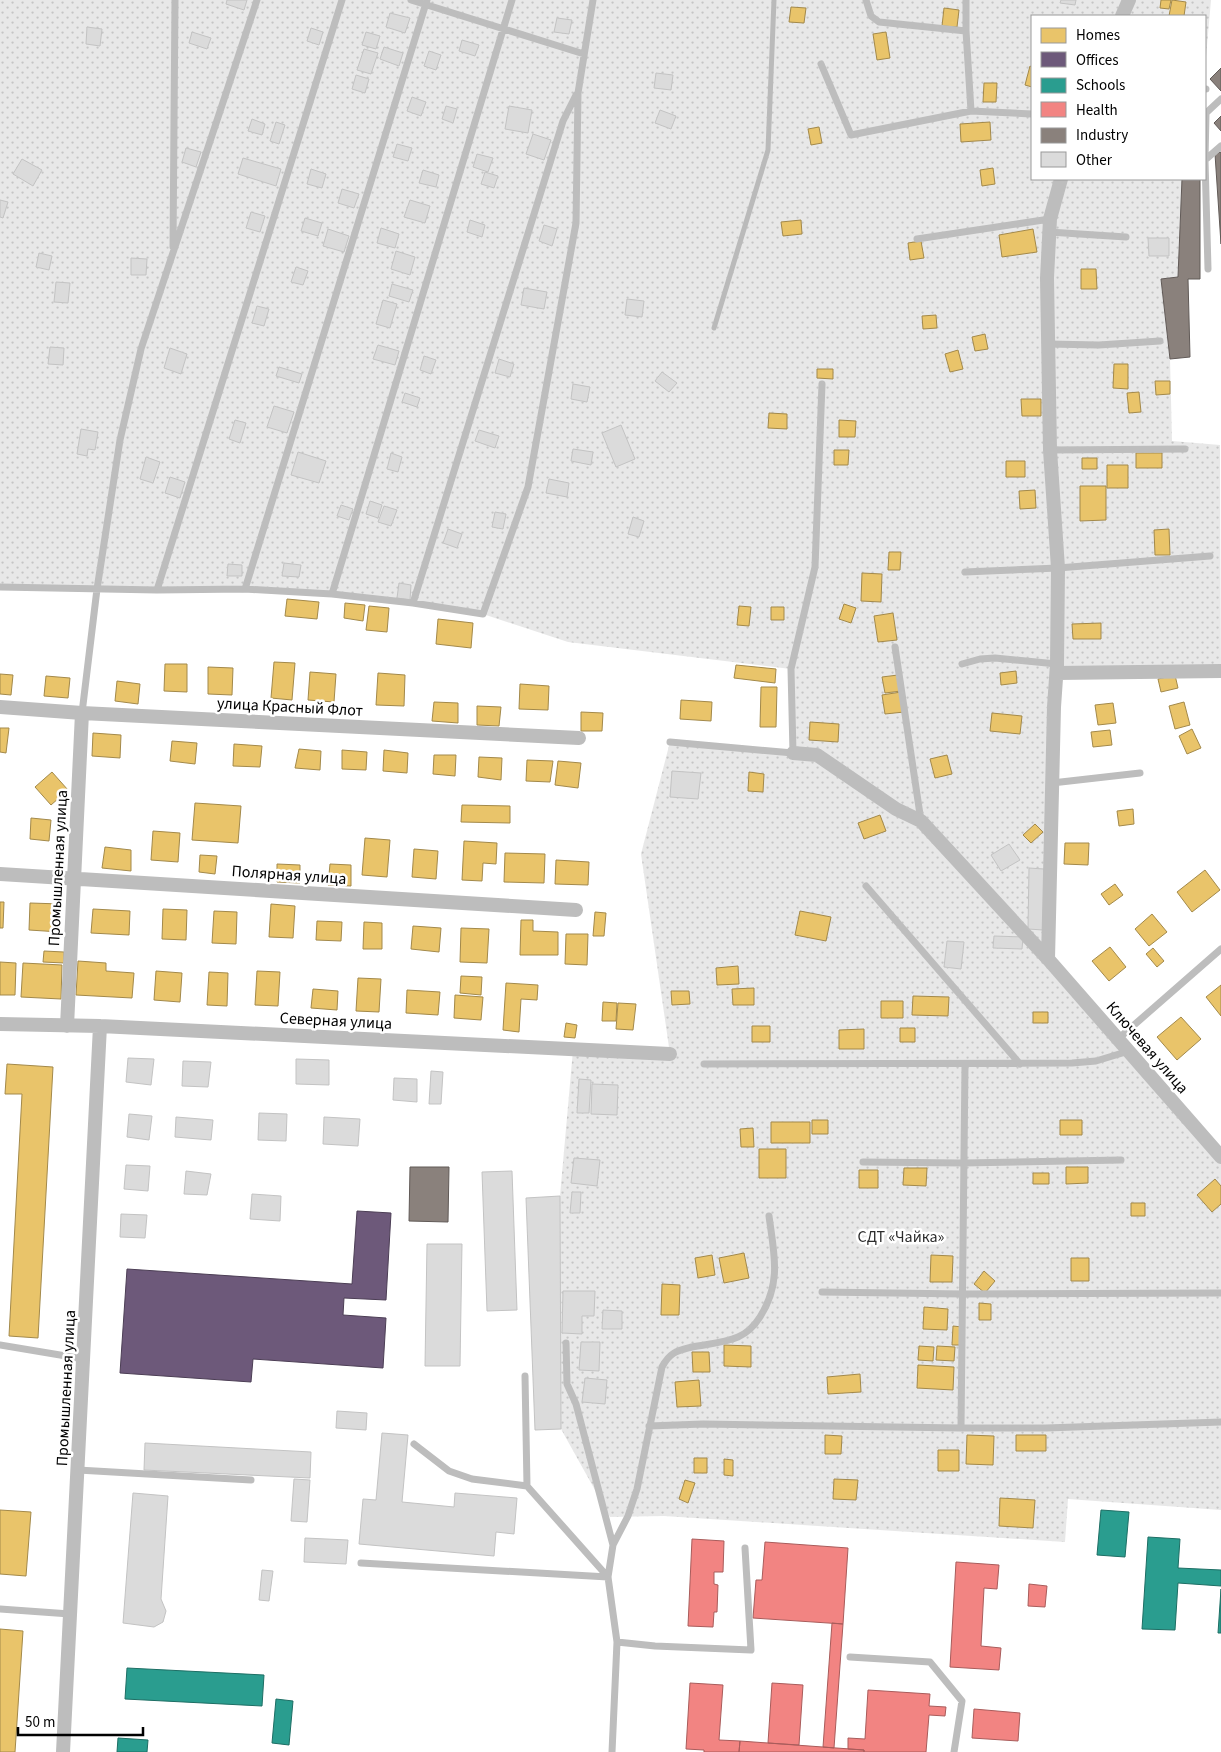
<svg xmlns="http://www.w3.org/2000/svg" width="1221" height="1752" viewBox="0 0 1221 1752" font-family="'Source Sans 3',sans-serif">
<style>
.grass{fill:url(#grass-dots)}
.homes{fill:#e9c46a;stroke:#a3894a}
.offices{fill:#6d597a;stroke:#4c3e55}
.schools{fill:#2a9d8f;stroke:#1d6e64}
.health{fill:#f28482;stroke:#a95c5b}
.industry{fill:#8a817c;stroke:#615a57}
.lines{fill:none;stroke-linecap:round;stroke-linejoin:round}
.stream{stroke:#bababa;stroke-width:5}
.building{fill:#dbdbdb;stroke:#c3c3c3}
.service{stroke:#bdbdbd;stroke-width:7}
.minor{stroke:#bdbdbd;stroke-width:14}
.labels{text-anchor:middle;stroke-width:5;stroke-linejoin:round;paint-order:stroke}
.street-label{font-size:16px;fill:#000;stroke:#fff}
.park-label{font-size:16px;fill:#2c2c2c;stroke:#fff}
</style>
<defs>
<pattern id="grass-dots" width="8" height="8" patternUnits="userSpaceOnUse" patternTransform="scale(1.25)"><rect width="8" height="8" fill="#e8e8e8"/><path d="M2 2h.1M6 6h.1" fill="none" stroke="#c5c5c5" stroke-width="1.8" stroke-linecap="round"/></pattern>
</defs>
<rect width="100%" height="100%" fill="#fff"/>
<path class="grass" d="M0 0H1211L1205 68V16H1032V179H1182L1178 277 1161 279 1170 359 1172 441 1220 445 1221 671 1057 673 1048 959 1221 1157V1510L1068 1499 1065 1542 664 1516 610 1517 561 1429 560 1196 573 1050 670 1054 641 854 670 742 793 753 791 669 568 642 483 614 332 594 0 587Z"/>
<path class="homes" d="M1161 0H1171L1169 9 1160 8Z
M1172 0 1186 2 1184 16H1169Z
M791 7 806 8 804 23 789 22Z
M944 8 959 10 957 27 942 26Z
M886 32 890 58 877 60 873 34Z
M1030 66 1032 67V87L1025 85Z
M984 83H997L996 102H983Z
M990 122 991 140 961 142 960 124Z
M819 127 822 143 811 145 808 129Z
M993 168 995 184 982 186 980 170Z
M801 220 802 234 783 236 781 222Z
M1033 229 1037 252 1002 257 999 235Z
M921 241 924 258 910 260 908 243Z
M1081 269H1096L1097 289H1081Z
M936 315 937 328 923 329 922 316Z
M985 334 988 349 975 351 972 337Z
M958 350 963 369 950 372 945 354Z
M1114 364H1128V389L1113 388Z
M817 369H833V379L817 378Z
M1155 381H1170V394L1156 395Z
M1139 392 1141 412 1129 413 1127 393Z
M1021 399H1041V416H1022Z
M769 413 787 414V429L768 428Z
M839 420 856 421 855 437H839Z
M834 450H849L848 465H834Z
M1136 453H1162V468H1136Z
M1082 458H1097V469H1082Z
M1006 461H1025V477H1006Z
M1107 465H1128V488H1107Z
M1080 486H1106V520L1080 521Z
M1035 490 1036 508 1020 509 1019 491Z
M1169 529 1170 555H1155L1154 530Z
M889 552H901L900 570H888Z
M862 573 882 574 881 602 861 601Z
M287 599 319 602 317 619 285 616Z
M345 603 365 605 363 621 344 618Z
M844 604 856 608 851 623 839 619Z
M369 606 389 608 387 632 366 630Z
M739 606 751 607 749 626 737 625Z
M771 607H784V620H771Z
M893 613 897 640 878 642 874 616Z
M438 619 473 623 471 648 436 644Z
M1101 623V639H1073L1072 624Z
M274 662 295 663 292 700 271 698Z
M165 664H187V692L164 691Z
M736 665 776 669 775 683 734 678Z
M208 667 233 668 232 695 208 694Z
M1016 671 1017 683 1001 685 1000 673Z
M310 672 336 674 334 702 308 700Z
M378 673 405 675 404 706 376 705Z
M0 674 13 675 11 695 0 694Z
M898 675 901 691 885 693 882 677Z
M1175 675 1178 688 1161 692 1158 679Z
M46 676 70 678 68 698 44 696Z
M117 681 140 684 138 704 115 701Z
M520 684 549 686 548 710 519 709Z
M761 687H777L776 727H760Z
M901 692 904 712 885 714 882 695Z
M681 700 712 702 711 721 680 719Z
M434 702 458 703V723L432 721Z
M1184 702 1190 725 1175 729 1169 706Z
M1113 703 1116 723 1098 725 1095 705Z
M477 706 501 707 499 726 477 725Z
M581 712 603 713 602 731H581Z
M992 713 1022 716 1020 734 990 731Z
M810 722 839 724 838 742 809 740Z
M0 728H9L6 753 0 752Z
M1192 729 1201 748 1187 754 1179 736Z
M1110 730 1112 745 1093 747 1091 732Z
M93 733 121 735 120 758 92 756Z
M172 741 197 743 195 764 170 761Z
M234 744 262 746 260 767 233 766Z
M299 749 321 751 320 770 295 768Z
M342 750 367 752 366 770 342 769Z
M384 750 408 753 407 773 383 771Z
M434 755H456L455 776 433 774Z
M947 755 952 774 935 778 930 759Z
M479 757 502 758 501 780 478 777Z
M527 760 553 761 550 782 526 781Z
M558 761 581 763 578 788 555 785Z
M52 772 68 790 51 805 35 787Z
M749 772 764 774 763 792 748 791Z
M195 803 241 806 238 843 192 840Z
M462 805 510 806V823L461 822Z
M1133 809 1134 824 1119 826 1117 811Z
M880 815 886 831 864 839 858 823Z
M31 818 51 820 49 841 30 839Z
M1035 824 1043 832 1031 843 1023 835Z
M153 831 180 833 178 862 151 860Z
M365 838 390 840 387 877 362 875Z
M464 841 497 843 496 864 483 863 482 881 462 880Z
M1065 843H1089L1088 865 1064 864Z
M105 847 131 850V871L102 868Z
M414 849 438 851 436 879 412 877Z
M505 853 545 854 544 883 504 882Z
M200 855 217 856 215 874 199 872Z
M556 860 589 862 588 885 555 884Z
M277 864 300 865V883L277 882Z
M330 864 351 865V886L328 885Z
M1205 870 1220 890 1192 912 1177 892Z
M1115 884 1123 895 1109 905 1101 894Z
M0 902H4L3 928H0Z
M30 903 61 904 60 932 29 930Z
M271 904 295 906 293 938 269 937Z
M93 909 130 911 129 935 91 933Z
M163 909 187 910 186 940 162 939Z
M214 911 237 912 236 944 212 943Z
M800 911 831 917 826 941 795 935Z
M595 912 606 913 604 936H593Z
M1152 914 1167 932 1149 946 1135 929Z
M521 920H533V931L558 932V955H520Z
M317 921 342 922 341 941 316 940Z
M364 922 382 923V949H363Z
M413 926 441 928 439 952 411 949Z
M461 928 489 929 487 963 460 962Z
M566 934H588L587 965 565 964Z
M1110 947 1126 967 1109 981 1092 961Z
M1153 948 1164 961 1157 967 1146 954Z
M44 951 64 952V963L43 962Z
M78 961 106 963V971L134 973 132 998 76 995Z
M0 962 16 963 15 995H0Z
M23 963 62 965 61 999 21 997Z
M738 966 739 984 717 985 716 968Z
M156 971 182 973 180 1002 154 1000Z
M257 971 280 972 278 1006 255 1005Z
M209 972 228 973 227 1006 207 1005Z
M461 976 482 977 481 995 460 993Z
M358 978 381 979 379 1012 356 1011Z
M506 983 538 985 537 1000 521 999 519 1032 503 1030Z
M1221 985V1016L1206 997Z
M754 988V1005H733L732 989Z
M313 989 338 991 337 1010 311 1008Z
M407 990 440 992 438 1015 406 1013Z
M671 991H689L690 1004 672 1005Z
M455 995 483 997 481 1020 454 1018Z
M913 996 949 997 948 1016 912 1015Z
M881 1001H903V1018H881Z
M603 1002 617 1003 616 1021H602Z
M618 1003 636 1004 633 1030 616 1029Z
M1033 1012H1048V1023H1033Z
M1181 1017 1201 1039 1177 1060 1157 1037Z
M566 1023 577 1025 575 1038 564 1037Z
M752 1026H770V1042H752Z
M900 1028H915V1042H900Z
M864 1029V1049H839V1030Z
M7 1064 53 1067 38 1338 9 1336 22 1094H5Z
M812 1120H828V1134H812Z
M1060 1120H1082V1135H1060Z
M771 1122H810V1143H771Z
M753 1128 754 1147H741L740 1129Z
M759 1149H786V1178H759Z
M1066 1167H1088V1183L1066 1184Z
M904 1168H927L926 1186 903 1185Z
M859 1170H878V1188H859Z
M1033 1173H1049V1184H1033Z
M1215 1179 1221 1186V1204L1212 1212 1197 1195Z
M1131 1203H1145V1216H1131Z
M744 1253 749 1278 724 1283 719 1258Z
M712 1255 715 1275 698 1278 695 1258Z
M931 1255 953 1256 952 1282H930Z
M1071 1258H1089V1281H1071Z
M984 1271 995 1281 985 1293 974 1284Z
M662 1284 680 1285 679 1315H661Z
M979 1303 991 1304V1320H979Z
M924 1307 948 1309 947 1330 923 1329Z
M953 1326 962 1327 961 1345H952Z
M724 1345 751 1346V1367L724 1366Z
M919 1346 934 1347 933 1361 918 1360Z
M937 1346 955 1347 954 1361 936 1360Z
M692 1352H709L710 1372H693Z
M918 1365 954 1367 953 1390 917 1388Z
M860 1374 861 1392 828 1394 827 1377Z
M699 1380 701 1406 677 1407 675 1382Z
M825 1435 842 1436 841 1454H825Z
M967 1435 994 1436 993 1465 966 1464Z
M1016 1435H1046V1451H1016Z
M938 1450H959V1471H938Z
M694 1458H707V1473H694Z
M724 1459 733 1460V1476L724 1475Z
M834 1479 858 1480 856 1500 833 1499Z
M685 1480 695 1483 688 1503 679 1499Z
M1000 1498 1035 1500 1033 1528 999 1526Z
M0 1510 31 1512 26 1576 0 1574Z
M0 1629 23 1631 15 1752H0Z"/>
<path class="offices" d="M357 1211 391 1213 386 1300 344 1298 343 1315 386 1318 383 1368 253 1359 251 1382 120 1373 127 1269 352 1284Z"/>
<path class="schools" d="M1101 1510 1129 1512 1125 1557 1097 1555Z
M1148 1537 1180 1539 1178 1568 1221 1570V1586L1178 1583 1175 1630 1142 1629Z
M1221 1589V1633H1218Z
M127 1668 264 1675 262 1706 125 1699Z
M276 1699 293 1701 289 1745 272 1743Z
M118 1738 148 1740 147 1752H117Z"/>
<path class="health" d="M692 1539 724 1541 723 1572H714V1584L718 1585 717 1612H714L713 1627 688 1626Z
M765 1542 848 1548 843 1624 753 1618 756 1580H762Z
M956 1562 999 1565 997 1589 984 1588 981 1646 1001 1648 999 1670 950 1667Z
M1029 1584 1047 1586 1045 1607 1028 1606Z
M832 1623 843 1624 834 1748 823 1747Z
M690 1683 723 1685 719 1740 740 1741 739 1752H704V1750L686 1749Z
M772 1683 803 1685 799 1745 768 1743Z
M868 1690 930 1694 929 1706 946 1707 945 1716 929 1715 926 1752H864V1750L848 1749V1738L865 1739Z
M974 1709 1020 1713 1018 1741 972 1738Z
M740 1741 864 1750V1752H739Z"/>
<path class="industry" d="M1221 68V91L1210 79Z
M1221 116V131L1214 123Z
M1221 152V244L1215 154Z
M1182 179H1200V279H1188L1190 357 1170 359 1161 279 1178 277Z
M410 1167H449L448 1222 409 1221Z"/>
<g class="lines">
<path class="stream" d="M714 328 768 150 774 0"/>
</g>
<path class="building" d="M227 0H247L244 10 226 4Z
M1061 0H1076L1075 5 1060 3Z
M390 13 410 18 405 33 386 27Z
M557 18 572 20 569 34 554 32Z
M87 27 102 29 100 46 86 44Z
M311 28 323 32 319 45 307 41Z
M192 32 211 38 207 49 189 43Z
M366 32 380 36 376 49 362 45Z
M462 40 479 45 475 56 459 51Z
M384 47 403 53 399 66 380 59Z
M364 49 378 53 371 74 357 70Z
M429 51 441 55 436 70 424 66Z
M656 73 673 75 671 90 654 88Z
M356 75 369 79 365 93 352 89Z
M412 97 426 102 421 116 407 111Z
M446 106 457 109 453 123 442 119Z
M509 106 532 110 528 133 505 129Z
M660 110 676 116 671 129 655 123Z
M252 119 265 124 262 135 248 131Z
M276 122 285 125 279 144 270 141Z
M533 134 551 140 544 160 526 154Z
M397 144 412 148 408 161 393 157Z
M186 148 201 152 196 167 182 162Z
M477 154 493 158 488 172 473 167Z
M243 158 281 169 276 186 238 174Z
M22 159 42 170 33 186 13 174Z
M311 169 326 174 322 188 307 184Z
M423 170 439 175 436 187 419 183Z
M485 172 498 176 494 188 481 184Z
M342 189 359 194 354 208 338 203Z
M0 200 8 202 3 218 0 217Z
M410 200 430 206 425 223 404 217Z
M251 212 265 216 260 232 246 228Z
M305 218 322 223 318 236 301 231Z
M470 220 485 225 482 237 467 232Z
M544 225 557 229 552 246 539 241Z
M381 228 399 234 395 248 377 243Z
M328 229 349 236 344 252 323 246Z
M1148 238H1169V256H1149Z
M396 251 415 257 410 275 391 269Z
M39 253 52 256 49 270 36 267Z
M131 258 147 259 146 275H131Z
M296 267 308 271 303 285 291 282Z
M56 282 70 283 68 303 54 302Z
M392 284 413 290 409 302 389 296Z
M524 288 547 292 544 309 521 305Z
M627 299 644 301 642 317 625 315Z
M383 300 397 304 390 328 376 324Z
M257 306 269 309 264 326 252 323Z
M378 345 399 351 395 365 373 359Z
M50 347 64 348 63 365 48 364Z
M170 348 187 354 181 374 164 368Z
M424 356 436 360 431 374 420 370Z
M499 359 514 364 510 377 495 373Z
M279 367 302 374 299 383 276 376Z
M662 372 677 383 669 392 655 381Z
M573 384 590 387 587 402 571 399Z
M405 393 420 398 417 407 402 402Z
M274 406 294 412 287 433 267 427Z
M235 420 246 423 240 443 229 439Z
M621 425 635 459 616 467 602 433Z
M81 429 98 432 95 450 88 449 87 456 77 454Z
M479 430 499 436 495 448 475 441Z
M573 449 593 452 591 465 571 461Z
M298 452 326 461 319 483 291 475Z
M391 453 402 457 398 472 387 469Z
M146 457 160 462 153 483 140 479Z
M170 477 185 482 180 498 165 493Z
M549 479 569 483 567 497 546 493Z
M370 501 382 505 378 518 366 514Z
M341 505 353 509 349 520 337 516Z
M384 506 397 510 391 526 378 522Z
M495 512 506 514 503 529 492 527Z
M633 517 644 521 639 537 628 534Z
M448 529 462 534 457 548 443 543Z
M284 563 301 565 299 577 282 576Z
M228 564 242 565V576H227Z
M399 583 411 585 410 600 397 598Z
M672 771 701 773 698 799 670 797Z
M1009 844 1020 860 1001 871 991 855Z
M1029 868 1044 869 1043 930 1028 929Z
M994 936 1023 937 1022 949 993 948Z
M947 941 964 942 961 969 944 967Z
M128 1058 154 1059 151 1085 126 1082Z
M296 1059 329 1060V1085L296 1084Z
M183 1061 211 1062 208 1087 182 1086Z
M431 1071 443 1072 441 1104H429Z
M394 1078 417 1079V1102L393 1100Z
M579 1079 591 1080 589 1113H577Z
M592 1084 618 1085 617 1115 591 1114Z
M259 1113 287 1114 286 1141 258 1140Z
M129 1114 152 1116 149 1140 127 1137Z
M176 1117 213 1120 211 1140 175 1137Z
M324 1117 360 1119 358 1146 323 1144Z
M574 1158 600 1160 597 1186 571 1183Z
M126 1165 150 1166 148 1191 124 1189Z
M186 1171 211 1174 207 1195 184 1194Z
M512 1171 517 1310 487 1311 482 1172Z
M572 1192H581L580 1213H570Z
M252 1194 281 1196 280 1221 250 1219Z
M560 1196 561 1429 535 1430 526 1198Z
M121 1214 147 1215 145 1238 120 1237Z
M427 1244H462L460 1366H425Z
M563 1291H595L594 1316H582V1334L562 1333Z
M603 1310 622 1311V1329H602Z
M581 1342H600L599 1371 579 1370Z
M585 1378 607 1380 605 1404 582 1402Z
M337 1411 367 1413 366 1430 336 1428Z
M382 1433 408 1435 402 1502 454 1507 455 1493 517 1498 514 1534 496 1532 494 1556 359 1544 363 1499 376 1500Z
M145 1443 311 1452 310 1478 144 1470Z
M294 1479 310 1480 307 1522 291 1521Z
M133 1493 168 1496 161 1599 166 1611 163 1622 154 1627 123 1623Z
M305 1538 348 1540 346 1564 304 1562Z
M262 1570 273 1571 269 1601 259 1600Z"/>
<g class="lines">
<path class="service" d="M411 0 584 54
M866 0 871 16 879 22 966 31
M966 0V31L971 111
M821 64 851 135 971 111 1032 114
M1205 89H1206
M1205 160 1206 113 1221 99
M1049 232 1126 237
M917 239 1050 219
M173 247 175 0
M1208 269 1205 160 1221 146
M1048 344 1099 345 1160 341
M1050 450 1185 449
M965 572 1058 568 1210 556
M0 587 157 590 245 589 332 594 413 603 483 614 528 487 576 223 578 93 593 0
M245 589 427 0
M157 590 342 0
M332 594 512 0
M413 603 563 121 576 95
M895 647 921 821
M962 664 980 659 995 658 1057 664
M82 713 97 589 120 440 141 349 257 0
M670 742 793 753 791 669 815 567 822 384
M1052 783 1140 773
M866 886 1020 1064
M1118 1039 1221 949
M704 1064 1072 1063 1096 1061 1129 1051
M863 1162 963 1163 1121 1160
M822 1292 963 1294 1221 1293
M566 1343 567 1384 576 1404 613 1545
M0 1345 84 1359
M525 1376 527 1486 608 1577
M649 1426 703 1424 961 1428H1046L1221 1422
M961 1428 965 1065
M414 1444 449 1471 472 1479 527 1486
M78 1470 251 1480
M361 1563 608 1577 617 1642 612 1752
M608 1577 613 1545 628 1516 637 1489 662 1367C670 1352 677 1351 692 1347 707 1344 724 1343 738 1337 747 1333 755 1325 760 1317 782 1282 774 1254 769 1216
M0 1609 70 1614
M617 1642 655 1646 751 1650 745 1548
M850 1657 930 1662 962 1701 954 1752"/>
<path class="minor" d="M1122 16 1129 0
M1057 673 1221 671
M0 707 82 713 579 738
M793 753 817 755 896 809 921 821 1048 959 1221 1157
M0 874 576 910
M1048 959 1054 707 1057 664 1058 568 1050 450 1047 278 1050 219 1061 179
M0 1024 100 1026 670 1054
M67 1026 82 713
M63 1752 100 1026"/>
</g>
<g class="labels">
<g class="street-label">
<text transform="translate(290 706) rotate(3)" y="6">улица Красный Флот</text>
<text transform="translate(57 868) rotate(-87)" y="6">Промышленная улица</text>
<text transform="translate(289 874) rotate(4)" y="6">Полярная улица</text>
<text transform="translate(336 1020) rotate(3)" y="6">Северная улица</text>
<text transform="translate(1148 1047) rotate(49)" y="6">Ключевая улица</text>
<text transform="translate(65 1388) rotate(-87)" y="6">Промышленная улица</text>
</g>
<g class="park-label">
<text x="901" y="1242">СДТ «Чайка»</text>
</g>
</g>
<rect x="1031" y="15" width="175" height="165" fill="#ffffff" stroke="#999999"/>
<rect x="1041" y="28" width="25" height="15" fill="#e9c46a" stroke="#999999"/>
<text x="1076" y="40" font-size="15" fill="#000000">Homes</text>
<rect x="1041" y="52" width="25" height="15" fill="#6d597a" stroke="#999999"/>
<text x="1076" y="65" font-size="15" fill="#000000">Offices</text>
<rect x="1041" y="78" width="25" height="15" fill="#2a9d8f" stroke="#999999"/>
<text x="1076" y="90" font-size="15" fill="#000000">Schools</text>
<rect x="1041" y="102" width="25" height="15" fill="#f28482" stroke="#999999"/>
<text x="1076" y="115" font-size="15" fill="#000000">Health</text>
<rect x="1041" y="128" width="25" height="15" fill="#8a817c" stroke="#999999"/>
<text x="1076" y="140" font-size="15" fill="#000000">Industry</text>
<rect x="1041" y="152" width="25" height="15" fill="#dbdbdb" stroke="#999999"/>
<text x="1076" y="165" font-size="15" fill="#000000">Other</text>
<path d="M18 1727v8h125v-8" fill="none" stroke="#000000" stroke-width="2.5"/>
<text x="25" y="1727" font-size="15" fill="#000000" stroke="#ffffff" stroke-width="4" paint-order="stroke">50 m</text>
</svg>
